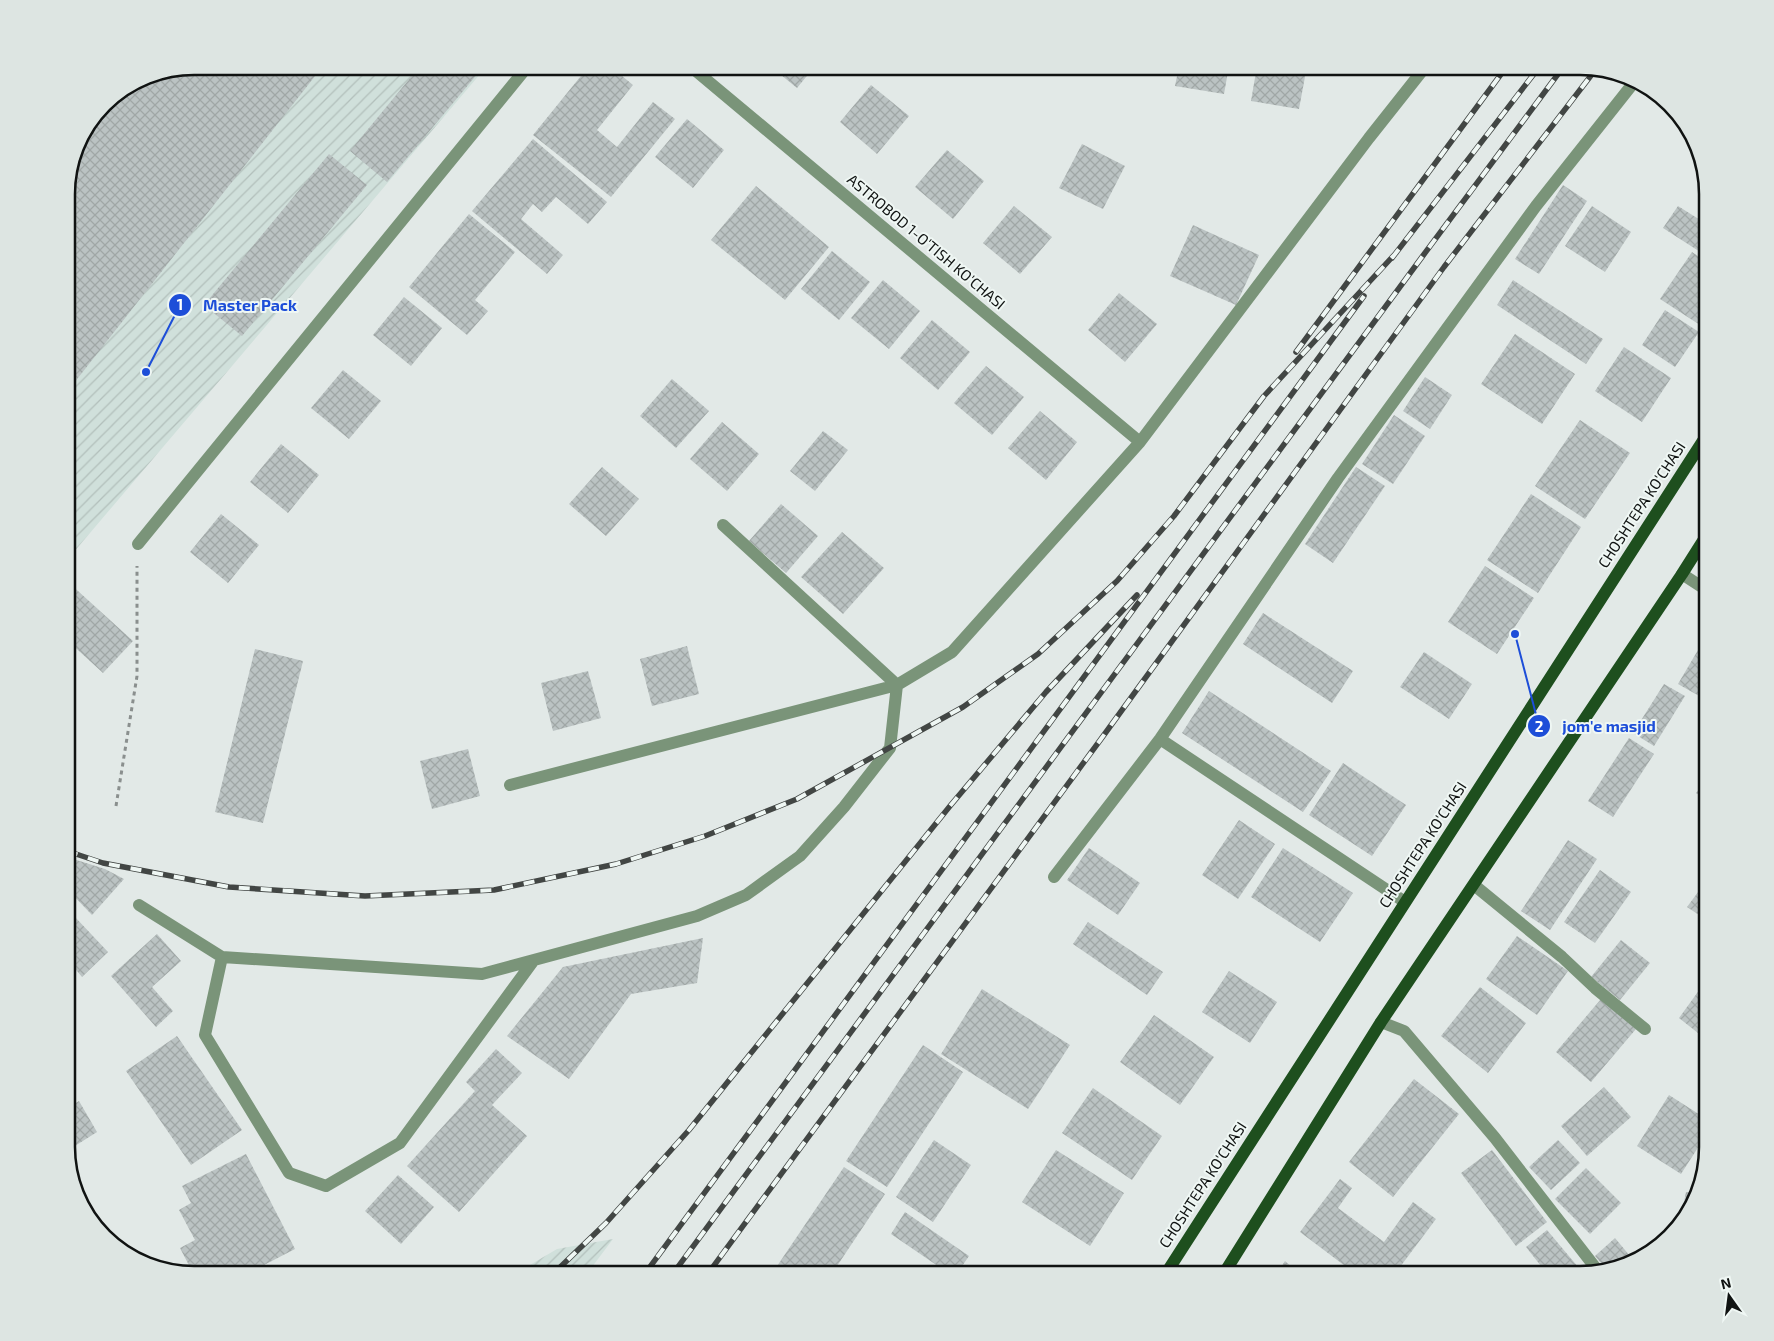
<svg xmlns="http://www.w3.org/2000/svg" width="1774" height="1341" viewBox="0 0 1774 1341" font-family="'Exo 2',sans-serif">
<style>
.industrial{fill:url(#industrial-furrows)}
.building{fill:url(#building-cross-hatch)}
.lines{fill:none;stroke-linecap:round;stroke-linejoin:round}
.path{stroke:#8a8f8e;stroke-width:3;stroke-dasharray:4 4;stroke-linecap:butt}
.minor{stroke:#7a9479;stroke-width:12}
.major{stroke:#1e4f1e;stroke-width:12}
.rail-casing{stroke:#424644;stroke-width:5.5}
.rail{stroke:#eff7f4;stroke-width:4;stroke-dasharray:11;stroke-linecap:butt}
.labels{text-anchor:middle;stroke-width:4;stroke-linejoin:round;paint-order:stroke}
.street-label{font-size:15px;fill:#101312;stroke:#eff7f4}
.rim{fill:none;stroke:#101312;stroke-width:2.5}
.leader{fill:none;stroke:#1d4ed8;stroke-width:2}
.callout-dot{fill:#1d4ed8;stroke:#eff7f4;stroke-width:2}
.mark-label{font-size:15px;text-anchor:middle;font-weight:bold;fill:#fff}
.callout-label{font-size:16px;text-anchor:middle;font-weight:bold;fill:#1d4ed8;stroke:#eff7f4;stroke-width:4;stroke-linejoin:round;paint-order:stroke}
</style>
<defs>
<pattern id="industrial-furrows" width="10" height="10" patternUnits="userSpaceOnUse" patternTransform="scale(1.25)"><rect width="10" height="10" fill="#d0e0db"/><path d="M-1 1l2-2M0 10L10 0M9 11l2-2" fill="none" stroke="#b2bfbb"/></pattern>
<pattern id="building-cross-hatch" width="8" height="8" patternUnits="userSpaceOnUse" patternTransform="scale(1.25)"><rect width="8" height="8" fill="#bbc3c3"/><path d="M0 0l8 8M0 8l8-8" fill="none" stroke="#a0a7a6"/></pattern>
</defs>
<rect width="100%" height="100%" fill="#e2e9e7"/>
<path class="industrial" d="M194 66H487L67 560V185L80 137 110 98 145 76Z
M613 1239 586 1275H513L557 1249Z"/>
<path class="building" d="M194 66H323L67 392V185L80 137 110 98 145 76Z
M420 66H484L387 182 350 151Z
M589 66H610L633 85 597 130 617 147 653 102 675 119 611 197 533 135Z
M770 66H815L797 88Z
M1132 66H1150L1143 75Z
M1179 66H1229L1224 94 1175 86Z
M1257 66H1307L1299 109 1251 101Z
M871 85 909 116 877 154 840 122Z
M687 119 724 150 693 188 655 157Z
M533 139 607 202 588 224 556 197 542 212 533 204 521 219 563 255 547 274 472 211Z
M1082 144 1125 166 1103 209 1059 188Z
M947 150 984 181 953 219 915 187Z
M329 154 367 185 242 336 204 305Z
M1563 185 1587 201 1539 274 1515 259Z
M756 186 829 247 785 300 711 240Z
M1014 206 1052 237 1020 274 983 243Z
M1592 206 1631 232 1605 272 1565 246Z
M1678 206 1708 225V257L1663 228Z
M469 214 515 252 475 300 488 311 467 335 409 287Z
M1193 225 1259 255 1236 305 1170 276Z
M832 251 870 282 839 320 801 289Z
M1692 252 1708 263V319L1703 327 1660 299Z
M883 280 920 311 889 349 851 318Z
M1513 280 1603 339 1586 364 1497 305Z
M1119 293 1157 324 1125 362 1088 330Z
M404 297 442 328 411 366 373 335Z
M1665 310 1699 332 1675 367 1642 345Z
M932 320 970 352 938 390 900 358Z
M1515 334 1575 374 1542 424 1481 384Z
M1624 347 1671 378 1642 422 1595 391Z
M986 366 1024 397 992 435 954 403Z
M343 370 381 401 349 439 311 408Z
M1425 377 1452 395 1430 429 1403 411Z
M672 379 709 411 676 448 640 416Z
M1040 411 1077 442 1046 480 1008 448Z
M1394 415 1425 436 1393 484 1362 464Z
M1580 420 1630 453 1585 519 1535 486Z
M722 422 759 454 727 491 690 459Z
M823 431 848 450 815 491 790 471Z
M281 444 319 475 288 513 250 482Z
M602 467 639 499 606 536 569 504Z
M1356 467 1385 486 1333 563 1305 544Z
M1531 494 1581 527 1538 593 1487 560Z
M781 504 818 536 786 573 749 541Z
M221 514 259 545 228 583 190 552Z
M842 532 884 568 843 614 801 577Z
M1485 566 1534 598 1497 654 1448 622Z
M67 581 133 641 103 673 67 640Z
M1263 613 1353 671 1332 703 1243 644Z
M1708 633V701L1678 684Z
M687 646 699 694 652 706 640 659Z
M255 649 303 661 263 823 215 812Z
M1424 652 1472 684 1449 719 1400 687Z
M588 671 601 718 553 731 541 683Z
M1664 684 1685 696 1654 746 1633 733Z
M1209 691 1331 771 1303 812 1182 733Z
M1629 738 1654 754 1613 817 1588 801Z
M468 749 480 796 432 809 420 761Z
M1343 763 1406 805 1372 856 1309 815Z
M1708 777V801L1696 793Z
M1239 820 1275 844 1238 899 1202 875Z
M1568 840 1597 859 1550 930 1521 911Z
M1089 848 1140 883 1118 915 1067 880Z
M1283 848 1353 893 1320 942 1251 897Z
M67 857 105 869 124 879 92 915 67 889Z
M1600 870 1631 892 1595 943 1564 922Z
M1707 880H1708V921L1687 907Z
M75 917 108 952 82 977 67 959V925Z
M1088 922 1163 972 1147 995 1073 944Z
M157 934 181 961 152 987 173 1011 156 1027 111 976Z
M1517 936 1568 971 1537 1015 1486 979Z
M703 938 697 983 631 994 569 1079 507 1036 563 967Z
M1621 940 1650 963 1620 1000 1591 977Z
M1229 971 1277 1002 1250 1043 1202 1012Z
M1708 978V1030L1703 1037 1679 1018Z
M1480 987 1526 1023 1488 1073 1441 1036Z
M982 989 1070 1045 1028 1109 941 1054Z
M1601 999 1636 1029 1591 1082 1556 1052Z
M1154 1015 1214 1057 1180 1105 1120 1062Z
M177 1036 242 1130 191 1165 126 1071Z
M923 1045 963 1072 887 1187 846 1161Z
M496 1049 522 1073 492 1105 527 1136 459 1212 407 1166 475 1091 466 1082Z
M1414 1079 1459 1114 1393 1197 1349 1162Z
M1604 1087 1631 1117 1587 1156 1561 1126Z
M1093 1088 1162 1136 1132 1180 1062 1133Z
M1669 1095 1708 1120V1132L1681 1174 1637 1146Z
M79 1101 97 1132 67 1151V1108Z
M934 1140 971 1165 933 1222 896 1197Z
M1558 1140 1580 1163 1551 1190 1529 1167Z
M1056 1150 1124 1193 1090 1246 1022 1202Z
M1492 1150 1547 1222 1516 1246 1461 1173Z
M246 1154 295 1249 245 1275H194L180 1248 195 1240 179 1210 191 1203 182 1186Z
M844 1167 885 1194 831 1275H771Z
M1586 1168 1621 1203 1590 1234 1555 1199Z
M398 1175 434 1207 401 1244 365 1211Z
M1340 1179 1352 1188 1338 1208 1384 1242 1413 1202 1436 1219 1394 1275H1357L1300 1232Z
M1686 1192 1698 1194 1679 1227Z
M905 1212 969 1256 956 1275H951L891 1234Z
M1547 1230 1584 1274 1548 1275 1526 1247Z
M1615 1238 1635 1262 1606 1269 1595 1256Z
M1285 1261 1301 1275H1276Z"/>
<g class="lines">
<path class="path" d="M116 806 137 676V566"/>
<path class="minor" d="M690 66 1140 442
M138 544 528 66
M1682 574 1708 591
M1160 739 1405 902
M510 785 897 685 723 525
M1054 877 1160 739 1338 478 1536 206 1635 81
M1474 885 1562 957 1595 988 1645 1029
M139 905 222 957 482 974 697 916 746 895 800 856 844 807 890 748 897 685 952 652 1140 442 1369 138 1426 66
M222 957 205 1035 289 1173 326 1186 400 1143 534 960
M1381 1022 1404 1031 1495 1138 1598 1271"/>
<path class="major" d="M1165 1275 1708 433
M1223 1275 1381 1022 1682 574 1708 533"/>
<defs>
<path id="rail" d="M1392 258 1540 66
M1296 352 1507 66
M67 851 103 863 229 887 365 896 494 890 616 864 705 836 797 799 963 707 1038 654 1117 581 1174 516 1264 396 1396 253
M552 1275 606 1223 689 1130 950 806 1046 692 1137 595
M644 1275 1364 296
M672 1275 1422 257 1564 66
M707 1275 1101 739 1444 267 1596 69"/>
</defs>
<use href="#rail" class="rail-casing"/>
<use href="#rail" class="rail"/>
</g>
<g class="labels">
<g class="street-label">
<text transform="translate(926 242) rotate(40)" y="5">ASTROBOD 1-O'TISH KO'CHASI</text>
<text transform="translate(1642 505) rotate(-57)" y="5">CHOSHTEPA KO'CHASI</text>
<text transform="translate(1423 845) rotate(-57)" y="5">CHOSHTEPA KO'CHASI</text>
<text transform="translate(1203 1185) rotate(-57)" y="5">CHOSHTEPA KO'CHASI</text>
</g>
</g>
<path d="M0 0H1774V1341H0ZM194 75H1580A119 119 0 0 1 1699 194V1147A119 119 0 0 1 1580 1266H194A119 119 0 0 1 75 1147V194A119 119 0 0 1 194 75Z" fill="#dde5e2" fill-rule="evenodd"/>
<path class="rim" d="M194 75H1580A119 119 0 0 1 1699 194V1147A119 119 0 0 1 1580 1266H194A119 119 0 0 1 75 1147V194A119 119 0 0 1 194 75Z"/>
<path class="leader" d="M146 372L180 305M1515 634L1539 726"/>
<g class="callout-dot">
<circle cx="146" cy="372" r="5"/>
<circle cx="1515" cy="634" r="5"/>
<circle cx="180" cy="305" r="12"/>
<circle cx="1539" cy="726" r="12"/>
</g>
<g class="mark-label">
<text x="180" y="310">1</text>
<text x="1539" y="732">2</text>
</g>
<g class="callout-label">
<text x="250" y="311">Master Pack</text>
<text x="1609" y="732">jom'e masjid</text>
</g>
<g transform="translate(1729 1296) rotate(346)" stroke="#eff7f4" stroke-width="4" paint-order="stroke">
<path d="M0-4L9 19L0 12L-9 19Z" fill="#101312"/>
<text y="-8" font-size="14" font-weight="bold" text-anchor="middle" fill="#101312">N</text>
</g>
</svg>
